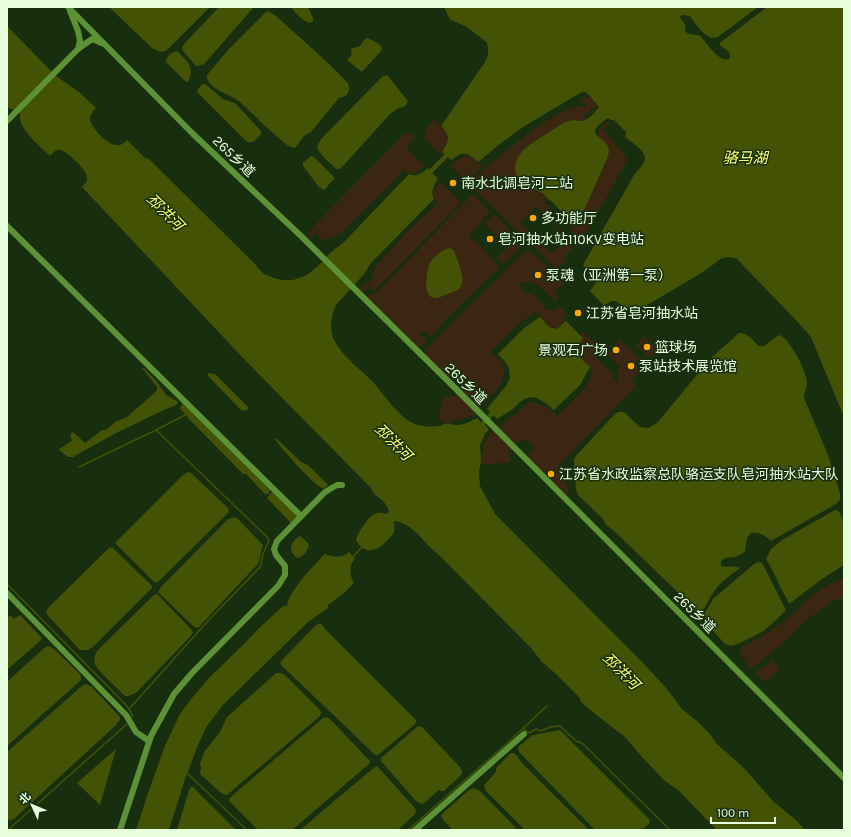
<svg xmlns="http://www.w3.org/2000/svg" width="851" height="837" viewBox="0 0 851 837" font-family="Karla,'Noto Sans SC',sans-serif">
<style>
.green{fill:#3a2611}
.water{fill:#435205}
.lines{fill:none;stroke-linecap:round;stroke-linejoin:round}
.stream{stroke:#435205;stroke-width:1.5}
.canal{stroke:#435205;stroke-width:4.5}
.minor{stroke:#5c9235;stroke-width:6}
.poi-dot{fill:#ffa909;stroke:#182f0f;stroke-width:1.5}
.labels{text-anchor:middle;stroke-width:3;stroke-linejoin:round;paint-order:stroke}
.street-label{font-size:14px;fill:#e8ffdd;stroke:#182f0f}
.poi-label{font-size:14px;fill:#e8ffdd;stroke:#182f0f;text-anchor:start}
.water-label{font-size:15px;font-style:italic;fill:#fdff6b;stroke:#182f0f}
</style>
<rect width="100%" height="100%" fill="#182f0f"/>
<path class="green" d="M586 97H590L597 106 583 116 585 120 577 121 573 120 533 142 525 148 518 156 533 190 542 193 548 199 544 203 554 213 549 218 536 206 520 223 532 234 526 240 468 183C486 168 563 99 585 107L586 104 578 102Z
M434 119C447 132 455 138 439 154L424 138 425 131Z
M607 122 609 124 604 130 625 156 627 160 590 227 577 247 569 223 571 221H576L579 218 585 208 607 159C610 145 606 145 597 135L598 133V130Z
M407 133 413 134 414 139 406 148 424 166C416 174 414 177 404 170L341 233 328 239 322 240 316 233 309 240 306 237 311 229 402 136Z
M464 156 472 157 483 167 467 180 464 179 450 165 456 161Z
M440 181 461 202 374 291 369 286 362 293 359 290 369 281 370 282 372 280 373 273 378 264 406 233 438 203C434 198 432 195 433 189H436Z
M472 195H474L490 212 482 220 483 221 469 235 500 267 445 320 431 337 425 331H422L420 334 427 341 423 346 417 347 367 297 372 293 374 295Z
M495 215 513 234 504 242 485 224 491 217Z
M551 220 570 238 573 248C568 252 566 253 566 260L558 268H555L529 242 535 237 552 253 559 246 558 244 566 237 550 221Z
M518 238 520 240 522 246 503 264 497 258Z
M527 251 533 253 564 283 554 293 559 298 555 302C546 293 534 275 519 285L526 294 531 293 533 295 545 306 544 309C552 311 552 312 559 306L567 314 563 318 566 321 556 329 549 327 535 312 518 324 491 351C497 358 505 364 504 375 504 383 480 407 473 415 466 419 460 420 452 420L450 424 446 423 438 419 442 400 445 397 455 396C464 387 469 383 458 372L452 374 449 378 427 357 425 352 426 349 523 253Z
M583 331 597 345C588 355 606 367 613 373V377L618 383 619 366 606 354 619 339 639 358 634 364 641 371 631 381 636 386 557 467 558 469 566 477 569 498 526 455 535 449C532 445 528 440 522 440 516 440 508 450 509 456 509 458 510 460 511 462L480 465 484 443 492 432 529 403 532 402 537 403 543 406 545 405 557 416 585 388 593 371 592 369C579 356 572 356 583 338L580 334Z
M644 336 658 350 650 358 636 345Z
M844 578V597L833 601 805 621 781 645 752 668 749 667 740 654V649L742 647 760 638 791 616 809 598 829 584Z
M772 660 780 670 764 683 756 673Z"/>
<path class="water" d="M109 7H210L167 50C161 53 158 51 152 48Z
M219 7H254L204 64 201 65 196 66 183 51 182 48 184 44Z
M291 7H308L313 18V21L310 23C303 21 295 13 291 7Z
M444 7H758L718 37C707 42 695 23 690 16L684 15 680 16 681 19 685 24C686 27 684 30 687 33 691 36 697 33 701 37 708 44 718 62 729 59 733 52 724 49 720 45V43L767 7H844V417L811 337 794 318 737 259 730 257 722 258 703 272 632 314 616 301H611L604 306 590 291 596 283V279L583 265 634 175C637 171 642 167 644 162 649 152 632 143 625 137L626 132 614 120H611L608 118C580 137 606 134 609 150 609 152 608 156 607 159L585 208 579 218 576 221H571C564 214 558 208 551 201 548 199 545 195 542 193 534 188 523 187 518 179 506 156 533 142 548 133 554 129 567 120 573 120 577 120 581 122 585 120 590 118 595 112 599 107L586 92H582L575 96 523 127 501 143 478 162C466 152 464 151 451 160L442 152C449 141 451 136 441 126L485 62 488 55V48L487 43 480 37 465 26 451 20 449 18Z
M268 11 275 15 326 61 348 83C351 91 348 97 339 98L311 132 304 136 295 148 291 147 287 145C277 136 266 128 257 118 251 113 242 103 236 99 228 94 205 87 207 75L228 50 265 13Z
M7 26 56 76 79 92 96 108C93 111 90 115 90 119 90 127 108 145 116 145 121 146 124 143 127 140L146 159 148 158 257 266V267L264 274 274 278 282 280H293L307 275 318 266 330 253 345 241 409 174C417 178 421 173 428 168L438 179C434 186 430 191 434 199L371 263 364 274 336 305C331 315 329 329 334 340 342 356 360 369 372 381 384 394 398 417 415 424 422 427 432 427 439 426 441 426 443 424 445 424 449 423 453 425 457 425 465 425 471 421 477 418L489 429 485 434 480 445 481 460 479 472 480 486 495 514 644 664 667 689 682 709 697 721 709 733 717 744 743 767 774 802 797 821 805 830H717L678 790 665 781 642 757 625 737 599 717 581 702 579 697 556 674 542 662 531 648 443 559C440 556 436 553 433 550 422 540 411 522 394 521 394 525 395 530 393 534 391 537 387 540 385 543 375 552 363 554 356 540 357 535 359 533 361 529 368 520 373 509 386 514L388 513 389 511C388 508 386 504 383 501 378 496 374 496 371 488L245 360 82 187C85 184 88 181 87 176 87 171 66 150 60 150 56 149 53 153 50 156 41 147 22 132 20 119 20 117 20 115 20 113L7 107Z
M367 38C371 39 380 44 382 47L381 51 362 72 347 60 352 55 351 49 360 46 364 40Z
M177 51C187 61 196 67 188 82L185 81 166 62C166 56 172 52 177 51Z
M387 75 408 101C406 106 404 107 399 108 396 109 393 112 390 114L343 166 340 169H337C330 163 319 155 317 146L322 138 379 80 383 76Z
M202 84H205L223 99 232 102 236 104 261 131V134C257 138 254 144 247 142L197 92 198 89Z
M311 156 314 157 334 177V179L324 190 319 187 303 166V163Z
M449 248 452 249 454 251C457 260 468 281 459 289 455 292 449 293 445 295 440 297 435 300 430 296 429 295 427 292 427 291 425 286 427 268 430 263 433 257 442 250 449 248Z
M540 317 549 327 556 329 559 327 566 321 583 338C573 355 577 354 590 367L580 385 554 410C546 403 534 392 523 400 519 402 517 406 513 409 508 413 502 415 497 419L487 409 506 386 510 378 509 368 506 363 498 354 524 328Z
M739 333C747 332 753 341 759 346H764L779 335C790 338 806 371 807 382 807 388 804 392 804 398L828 455 840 493V500L836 504 771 541C764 535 761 532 751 533L747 538 745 552 736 557 725 558 721 561V566C728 568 732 565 740 568 731 575 722 581 716 589 709 597 707 607 700 613 694 611 691 606 688 602L612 529 606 525 603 519 578 495 576 490 574 460 575 457 612 417C616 413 619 410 625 413L640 427 648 428 657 423 711 358Z
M142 368H144L158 383 166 395 177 401 178 403 176 405 166 409 116 433 73 457H68L60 451 59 449 72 441 70 435 73 432 85 443 102 430H106L115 422 127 417 150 397 157 390V387Z
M209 373 215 374 247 406 248 408V410C245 411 244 411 241 410L209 377 207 375Z
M183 404 271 489 268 494H265L246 474H243L189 419 180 408 181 406Z
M276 438 301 462 308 465 328 485C326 487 326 488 323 488 316 488 280 447 275 439Z
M188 472 191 473 228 508 229 512 157 583 153 581 115 543 182 476Z
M272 492H274L298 517 291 523 267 498Z
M835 510H837C848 518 844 552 844 565L822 579 789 604C788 599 785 597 783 592 777 581 773 570 766 559L771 549 782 540Z
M235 517 238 519 263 545C261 551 261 559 257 565L199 627 196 628 192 625 158 592 161 587 228 519Z
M300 536 308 543 309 546C306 552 304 556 298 558 287 552 290 542 300 536Z
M110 547 113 548 149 583 152 586V588L93 647 88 650H80L50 618 47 614 46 611 49 607Z
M349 552 355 558C349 566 349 574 354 583L343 594 328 605V608L308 622 223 705 207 726 198 745 185 779 169 830H136L148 793 165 746 180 714 192 698 210 677 249 639 259 628 281 608 284 606H287C288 592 315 564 325 554 334 558 342 558 349 552Z
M759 562 762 563 786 610 774 622 762 632 738 644 731 646 725 644 713 631 707 622 705 618V613L713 599 754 564Z
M155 594 158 595 192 630 193 633 188 639 136 693C132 694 129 697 125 696 120 691 96 669 95 664 93 656 96 652 101 647Z
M10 615 14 619 20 615 42 638 40 641 7 670V618Z
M318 624H321L326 630 416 720V722L414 725 378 755H376L374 754 345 726 282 666 280 663 282 660 315 626Z
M48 646 51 647 55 650 80 674 81 677V680L7 746V682L44 648Z
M276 673H281L285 675 320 710 321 713 320 716 227 795H225L221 793 200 774 201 768 200 764 204 752 220 732 227 717Z
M86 684 92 687 120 717V720L116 725 15 818 10 821 7 818V752L83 685Z
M327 717 329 718 370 761 369 764 292 830H258L230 802 229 799 234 794 323 718Z
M419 726 422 727 459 766C462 769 463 771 461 775L444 791H441L439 790 424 803 421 804 416 801 381 761V758L417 727Z
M560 730 650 820 649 824 641 830H595L519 752 518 749 519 746 533 735Z
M116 749 100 805 77 783Z
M511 753H514L517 756 522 763 589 830H525L486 791 484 786 485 784 496 772V768Z
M376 766 378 767 415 808 416 812 414 815 398 830H300Z
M191 787H193L236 830H177L189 790Z
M473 788 478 790 481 792 518 830H453L444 821 441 816 443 813 469 790Z"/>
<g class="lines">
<path class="stream" d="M79 467 156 430 187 414
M352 558 363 546
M7 584 126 705 131 712 132 716V717
M129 709 206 623 259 568 261 565 263 554 269 540 266 536 156 430
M523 728 529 733 536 729 541 731 550 727 560 726 576 741 582 743 670 830
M187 773 247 830
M8 830 127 724
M408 830 504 746 547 706"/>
<path class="canal" d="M427 175 450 152
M480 427 495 410"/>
<path class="minor" d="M68 7 193 134 301 236 452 385 844 778
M70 11 78 31 80 41 78 49
M7 121 78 49 92 39 104 44
M7 226 301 516
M7 593 126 715 136 732 149 741
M120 830 151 736 174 694 192 673 278 586 285 575V566L276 555 274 549 277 541 325 492 337 485H342
M415 830 524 734"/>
</g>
<g class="poi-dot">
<circle cx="453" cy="183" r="4"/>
<circle cx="533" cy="218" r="4"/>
<circle cx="490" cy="239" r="4"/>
<circle cx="538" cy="275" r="4"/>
<circle cx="578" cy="313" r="4"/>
<circle cx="647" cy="347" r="4"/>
<circle cx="616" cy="350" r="4"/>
<circle cx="631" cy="366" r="4"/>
<circle cx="551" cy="474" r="4"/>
</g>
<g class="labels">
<g class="street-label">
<text transform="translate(234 156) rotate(44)" y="5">265乡道</text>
<text transform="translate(466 383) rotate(45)" y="5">265乡道</text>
<text transform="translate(695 612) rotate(45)" y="5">265乡道</text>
</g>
<g class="poi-label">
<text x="461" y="188">南水北调皂河二站</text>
<text x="541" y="223">多功能厅</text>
<text x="498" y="244">皂河抽水站110KV变电站</text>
<text x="546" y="280">泵魂（亚洲第一泵）</text>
<text x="586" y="318">江苏省皂河抽水站</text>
<text x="655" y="352">篮球场</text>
<text x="608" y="355" text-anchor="end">景观石广场</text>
<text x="639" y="371">泵站技术展览馆</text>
<text x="559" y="479">江苏省水政监察总队骆运支队皂河抽水站大队</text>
</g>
<g class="water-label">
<text x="745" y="163">骆马湖</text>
<text transform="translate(165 212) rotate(45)" y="5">邳洪河</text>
<text transform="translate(393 442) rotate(45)" y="5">邳洪河</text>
<text transform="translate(621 671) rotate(45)" y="5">邳洪河</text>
</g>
</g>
<rect width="851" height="837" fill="none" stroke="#e8ffdd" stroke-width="16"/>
<g transform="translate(32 805) rotate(314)" stroke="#182f0f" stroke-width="3" paint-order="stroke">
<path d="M0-3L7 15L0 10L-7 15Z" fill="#e8ffdd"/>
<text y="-6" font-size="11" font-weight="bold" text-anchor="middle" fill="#e8ffdd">北</text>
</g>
<path d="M711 817v6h64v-6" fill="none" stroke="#e8ffdd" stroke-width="2"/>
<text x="717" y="817" font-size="12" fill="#e8ffdd" stroke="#182f0f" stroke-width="3" paint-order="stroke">100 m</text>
</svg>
